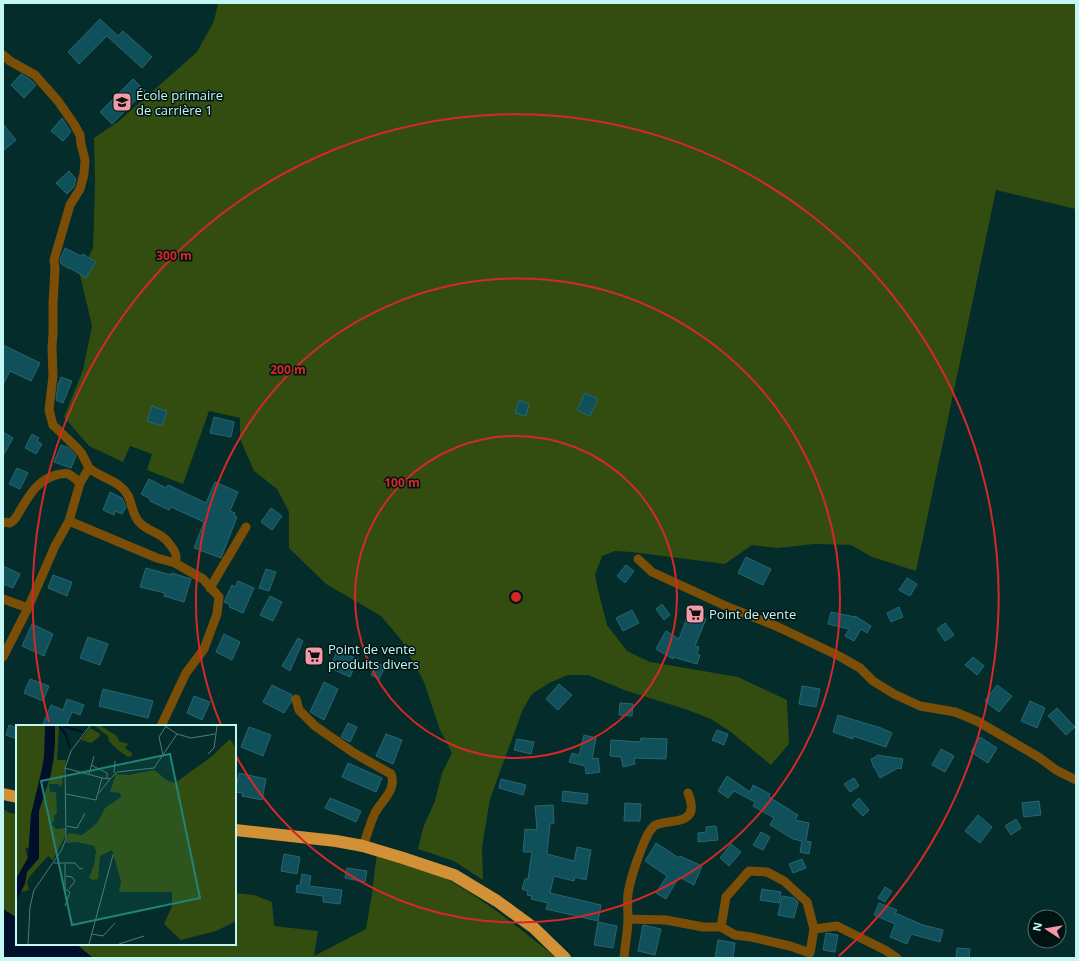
<svg xmlns="http://www.w3.org/2000/svg" width="1079" height="961" viewBox="0 0 1079 961" font-family="'Open Sans',sans-serif">
<style>
.green{fill:#324d0f}
.water{fill:#00102a}
.building{fill:#10505a;stroke:#286671}
.lines{fill:none;stroke-linecap:round;stroke-linejoin:round}
.street{stroke:#7b4e07;stroke-width:9}
.highway{stroke:#d39137;stroke-width:12}
.ring{fill:none;stroke:#d62828;stroke-width:2}
.labels{text-anchor:middle;stroke-width:3;stroke-linejoin:round;paint-order:stroke}
.poi-label{font-size:13px;fill:#c2f7f3;stroke:#001312;text-anchor:start}
.inset-river{fill:none;stroke:#00102a;stroke-width:2}
.inset-road{fill:none;stroke:#4f7d7a;stroke-width:1}
.view{fill:#21837b;fill-opacity:0.15;stroke:#21837b;stroke-width:2}
.inset-edge{fill:none;stroke:#c2f7f3;stroke-width:2}
.centre{fill:#d62828;stroke:#001312;stroke-width:2}
.ring-label{font-size:12px;text-anchor:middle;font-weight:bold;fill:#d62828;stroke:#001312;stroke-width:3;stroke-linejoin:round;paint-order:stroke}
</style>
<rect width="100%" height="100%" fill="#032c2a"/>
<path class="green" d="M218 3H1076V209L996 190 916 571 872 557 851 545 814 544 778 548 752 545 725 564 632 552 615 551 602 556 595 575 598 590 607 625 627 651 650 662 738 677 787 700 789 744 771 765 731 732 711 719 685 709 627 691 588 675H568L549 683 532 694 523 709 490 799 482 847 483 880 454 861 418 849 423 828 435 801 442 773 452 753 440 730 424 682 402 641 381 616 326 584 289 548V512L277 489 254 471 240 439V418L209 411 183 484 147 470 152 454 130 446 123 462 89 446 64 417 83 370 92 326 80 275 93 248 95 183 94 138 119 121 197 52 214 21Z
M3 809 10 813 17 814V918L3 909Z
M377 852C391 856 407 860 421 866 471 888 515 925 557 958H93L76 944H235V893L254 895 272 902 274 926 318 931 314 956 366 929 372 893Z"/>
<path class="water" d="M3 909 17 918V944H76L93 958H3Z"/>
<path class="building" d="M100 19 118 36 123 31 152 57 142 68 107 36 79 64 68 52Z
M21 74 31 80 36 85 24 98 11 85Z
M133 79 145 91 112 124 100 112Z
M62 118 71 132 63 141 51 131Z
M3 124 16 140 3 151Z
M69 171 76 179 74 187 67 194 56 183Z
M65 248 81 256 83 254 96 262 86 278 70 268V269L61 264 60 260Z
M3 345 40 363 31 381 10 371 3 385Z
M61 377 72 381 63 403 56 400 58 384Z
M585 393 598 399 590 416 577 410Z
M519 400 529 404 526 416 515 413Z
M152 406 167 411 162 426 147 421Z
M214 417 234 422 231 437 210 433Z
M3 432 13 438 3 456Z
M32 434 39 438 37 441 42 444 36 454 25 448Z
M61 445 69 448 76 456 71 468 54 462Z
M17 468 28 473 20 489 9 484Z
M149 479 166 488 168 485 206 503 215 482 238 492 230 511 235 513 234 516 237 517 221 558 194 548 204 522 171 507 169 510 150 501V499L141 494Z
M110 492 122 498 126 507 122 514 115 511 114 515 103 510Z
M271 508 282 516 272 530 261 522Z
M746 557 771 569 763 585 738 573Z
M626 565 634 571 625 583 617 576Z
M3 566 20 574 13 588 3 584Z
M146 568 171 575 172 573 191 579 184 602 164 596 165 593 140 587Z
M266 569 276 572 269 591 259 588Z
M53 575 72 582 67 596 48 588Z
M907 578 917 584 910 596 899 590Z
M238 581 254 588 243 613 229 607 230 605 224 602 232 585 235 587Z
M270 596 282 602 273 621 260 615Z
M662 604 670 615 664 620 656 609Z
M899 607 903 617 891 622 887 613Z
M632 610 639 623 623 631 616 618Z
M689 612 706 619 695 646 699 647 697 654 700 655 697 664 673 657V659L656 649 666 631 679 639Z
M831 612 855 617V616L871 626 867 633 861 629 854 641 845 636 849 629 828 624Z
M945 623 954 635 945 641 937 629Z
M32 624 53 634 44 656 22 646Z
M224 634 240 642 232 660 216 652Z
M88 637 108 644 100 665 80 658Z
M298 638 303 641 290 671 282 666Z
M337 651 358 659 350 677 330 668Z
M973 657 984 666 977 675 965 665Z
M377 663 385 667 379 679 371 675Z
M30 679 49 686 43 701 24 693Z
M324 682 338 689 324 720 310 712Z
M559 684 572 695 558 710 546 699Z
M272 685 292 695 291 702 284 713 263 702Z
M997 685 1012 696 999 712 985 701Z
M802 686 820 689 816 707 799 704Z
M103 689 153 701 148 718 99 706Z
M194 696 210 702 202 720 187 713Z
M67 699 84 705 80 715 72 712 66 726H49L43 724 51 705 63 710Z
M1030 701 1045 708 1037 728 1021 721Z
M620 703 633 704 632 716 619 715Z
M1057 708 1075 727 1066 735 1048 716Z
M838 715 881 728 892 733 886 747 853 736V739L833 732Z
M348 723 357 727 350 742 341 737Z
M9 725 17 728V739L6 735Z
M249 727 271 735 263 756 241 747Z
M717 730 728 734 724 745 712 740Z
M386 734 402 740 393 764 376 756Z
M584 735 596 738 592 759 598 758 600 772 586 774 585 766 569 762 572 753 579 755Z
M980 737 997 748 988 763 971 752Z
M641 738 667 739 666 759 634 758 635 764 623 767 621 757 610 756 611 740 640 742Z
M517 739 534 742 531 754 514 750Z
M941 749 954 756 945 772 932 765Z
M877 755 903 759 901 769 898 768 880 778 875 768H874L871 759 876 757Z
M348 763 382 778 376 792 342 777Z
M239 773 266 779 262 800 242 796 243 793 235 792Z
M727 776 750 792 753 785 770 794 769 797 798 815 795 820 809 823 806 841 811 842 809 854 800 852 802 841 793 839 770 825 774 818 753 806 755 802 734 791 728 798 718 791Z
M854 778 859 786 850 792 844 784Z
M501 779 526 785 523 795 499 788Z
M563 791 588 794 587 804 562 801Z
M330 798 361 811 356 822 325 808Z
M859 798 869 810 863 816 852 805Z
M1039 801 1041 815 1024 817 1022 803Z
M625 803 641 804 640 821H624Z
M553 805 554 823 550 824 547 854 574 861 577 847 591 850 586 880 575 877 574 881 554 876 550 893 601 905 598 921 546 909 548 903 531 899 532 896 527 895 528 891 522 889 525 879H528L532 852H523L525 829 537 830 535 806Z
M978 815 992 827 980 843 965 831Z
M1016 819 1021 828 1011 835 1005 826Z
M716 826 718 840 698 842V833L706 832V827Z
M761 832 770 837 763 850 753 845Z
M656 843 679 858 680 856 702 866 694 885 679 877 666 899 656 893 667 876 645 861Z
M731 844 741 852 729 866 720 858Z
M284 854 300 857 297 874 281 871Z
M802 859 806 868 793 873 789 864Z
M347 868 367 871 365 882 345 878Z
M302 874 311 876 309 886 342 890 340 904 323 902V896L296 892 297 885 300 886Z
M885 887 892 891 885 902 878 898Z
M762 889 781 892 779 903 760 900Z
M782 896 794 898 798 902 794 918 778 915Z
M879 903 897 910 895 913 923 925 943 930 940 942 911 934 907 944 890 937 895 924 874 915Z
M598 922 617 926 613 948 594 945Z
M643 925 661 929 655 955 638 951Z
M826 933 838 935 835 952 823 950Z
M718 940 735 943 733 958H715Z
M957 948 970 949 969 958H956Z"/>
<g class="lines">
<path class="street" d="M3 55 10 61 35 75 58 101 74 124 80 135 81 144 85 160 84 174 80 189 70 205 54 260 55 268 53 304V333L52 348 53 376 49 410 53 425 76 447 82 454 89 468 80 483 69 521 157 558 175 563 203 579 219 597 217 614 204 649 186 673 161 726
M89 468C100 477 112 479 121 487 133 496 130 512 139 522 149 533 161 531 171 546 175 551 178 556 175 563
M3 522 10 523C16 520 17 515 21 509 30 494 37 482 53 476 68 471 69 473 80 483
M638 559 652 572 728 607 776 626 839 656 860 668 873 681 894 694 920 706 955 712 977 721 1040 758 1056 770 1076 780
M210 588 246 527
M3 599 28 608
M3 657 28 608 55 546 69 521
M296 699 299 710 315 726 354 753 391 774C397 790 382 800 375 813 370 823 367 836 363 846
M628 919 666 920 703 927H721L735 935 751 937 790 946 810 953 814 929 837 926 885 950 897 958
M721 927 726 897 749 871 767 872 784 881 807 902 814 929
M624 958C625 945 628 931 628 919 628 910 627 902 628 894 630 878 641 848 648 834 650 831 652 828 654 826 664 819 695 826 691 804 691 800 689 796 688 793"/>
<path class="highway" d="M3 794 17 797
M235 830 336 841 363 846 403 858 454 875 497 901 534 928 565 958"/>
</g>
<g class="ring">
<circle cx="516" cy="597" r="161"/>
<path d="M221 725A322 322 0 1 1 236 756"/>
<path d="M49 722A483 483 0 1 1 839 956"/>
</g>
<defs>
<symbol id="school-square" viewBox="-11 -11 22 22"><rect x="-9" y="-9" width="18" height="18" rx="4" fill="#f49aa7" stroke="#001312"/><path d="M0-5L7-2L0 1L-7-2ZM-4 1L0 2.5L4 1V4Q0 6-4 4Z" fill="#111"/></symbol>
<symbol id="supermarket-square" viewBox="-11 -11 22 22"><rect x="-9" y="-9" width="18" height="18" rx="4" fill="#f49aa7" stroke="#001312"/><path d="M-6-5.5h2.5l.6 2H6L4.5 2H-2.5L-4.4-4H-6ZM-1.5 3.2a1.3 1.3 0 1 0 .1 0ZM3 3.2a1.3 1.3 0 1 0 .1 0Z" fill="#111"/></symbol>
</defs>
<g fill-rule="evenodd">
<use href="#school-square" x="111" y="91" width="22" height="22"/>
<use href="#supermarket-square" x="684" y="603" width="22" height="22"/>
<use href="#supermarket-square" x="303" y="645" width="22" height="22"/>
</g>
<g class="labels">
<g class="poi-label">
<text x="136" y="100">École primaire<tspan x="136" dy="15">de carrière 1</tspan></text>
<text x="709" y="619">Point de vente</text>
<text x="328" y="654">Point de vente<tspan x="328" dy="15">produits divers</tspan></text>
</g>
</g>
<g transform="translate(16 725)">
<rect width="220" height="220" fill="#032c2a"/>
<path d="M0 1H29L31 12 24 56 15 90 13 122 9 124 12 133 0 154ZM39 1H43L41 35H50L46 59 44 62 43 59H33L34 67H40L41 88 38 91V97L35 98 40 104 50 103V109L37 135 32 131 14 151 11 157 13 165 5 167 11 147 23 133V86L38 35ZM79 1H85L101 11 103 16 112 19 109 23 116 28V31L112 32 102 25 93 16 92 11ZM74 3 84 9 83 12 75 18 65 15ZM214 14 220 23V196L200 206 165 215 148 199 156 181V167H103L105 157 96 125 84 131 82 154 77 155 73 153 78 140 80 126 78 121 61 117 50 118 52 108 66 110 74 104 82 97 89 83 105 72 104 68 94 67 100 49 113 50 138 45 152 56 159 58 195 32Z" fill="#324d0f"/>
<path d="M29 1H39V18L35 49 23 86V133L11 147 9 159 0 176V154L12 133 15 90 28 35Z" fill="#00102a"/>
<path class="inset-river" d="M43 1 49 8 54 23M47 1 67 7"/>
<path class="inset-road" d="M149 1 161 9M192 29 198 23 201 1M147 30 143 12 150 1M75 40 91 48V53M49 43 86 53M98 48 99 36M73 49 78 31M83 68 94 54M50 69 80 75 86 53 94 54 101 47 138 43 161 9 175 13 199 9M51 101 61 103 69 88M38 138H59L64 144 67 143M49 139V164L54 167 49 181M50 151 56 152 59 156 53 164M76 209 87 211 99 198M12 219 14 182 18 165 45 126 50 114 49 43 55 26 74 1M73 219 97 130M103 219 128 211"/>
<path class="view" d="M154 29 184 173 56 200 25 56Z"/>
<rect width="220" height="220" class="inset-edge"/>
</g>
<circle cx="516" cy="597" r="6" class="centre"/>
<g class="ring-label">
<text x="174" y="260">300 m</text>
<text x="288" y="374">200 m</text>
<text x="402" y="487">100 m</text>
</g>
<rect width="1079" height="961" fill="none" stroke="#c2f7f3" stroke-width="8"/>
<g transform="translate(1047 929) rotate(282)"><circle r="19" fill="#001312" stroke="#4e6e6c"/>
<path d="M0-3L7 15L0 10L-7 15Z" fill="#f49aa7"/>
<text y="-6" font-size="11" font-weight="bold" text-anchor="middle" fill="#c2f7f3">N</text>
</g>
</svg>
